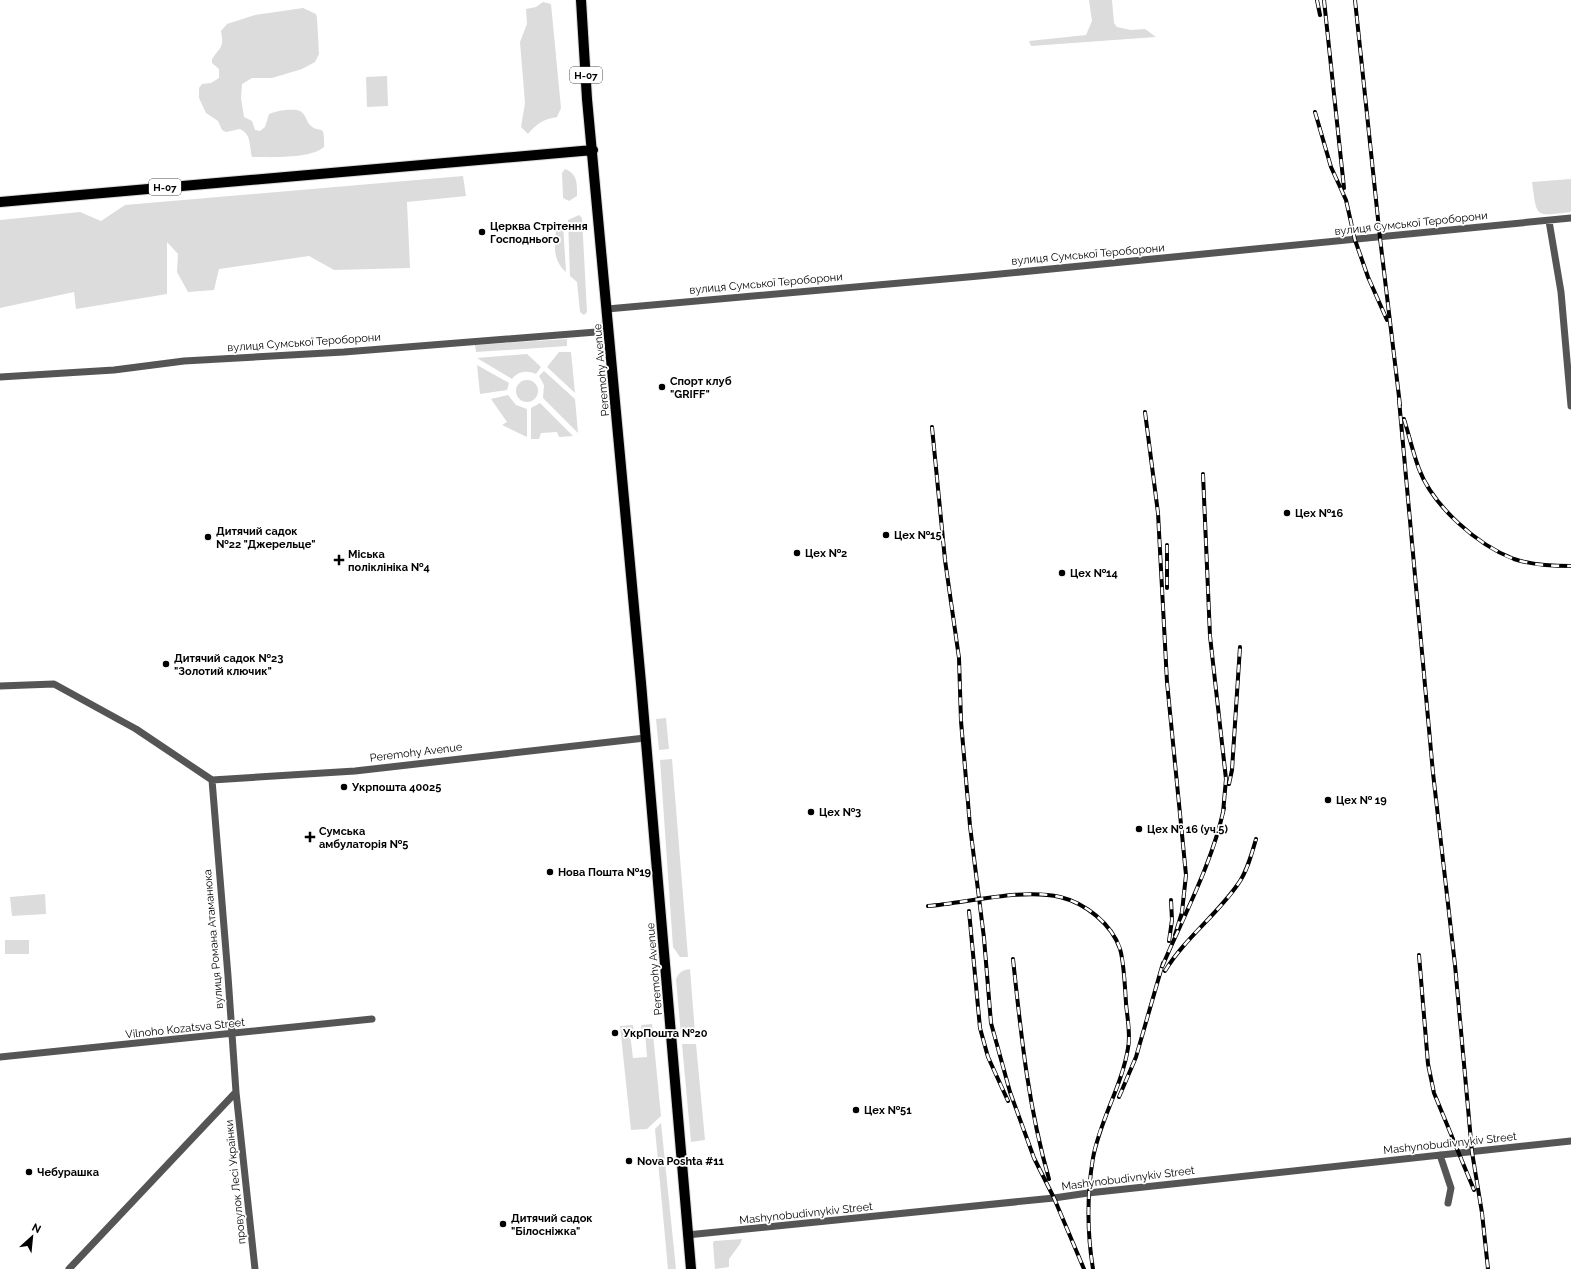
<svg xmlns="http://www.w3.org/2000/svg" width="1571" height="1269" viewBox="0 0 1571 1269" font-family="Raleway,sans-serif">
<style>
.green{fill:#dcdcdc}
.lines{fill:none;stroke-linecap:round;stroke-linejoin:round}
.primary-casing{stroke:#dbdbdb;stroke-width:12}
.street{stroke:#555;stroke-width:7}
.primary{stroke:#000;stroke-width:10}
.rail-casing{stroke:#000;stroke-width:4}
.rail{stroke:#fff;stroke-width:2.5;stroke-dasharray:8;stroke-linecap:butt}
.poi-dot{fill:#000;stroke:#fff;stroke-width:1.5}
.labels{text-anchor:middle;stroke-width:3.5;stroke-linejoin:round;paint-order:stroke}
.shield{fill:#fff;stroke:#4c4c4c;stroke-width:1}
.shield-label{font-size:10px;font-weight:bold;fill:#000}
.street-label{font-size:11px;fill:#000;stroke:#fff}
.poi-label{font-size:11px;font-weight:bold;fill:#000;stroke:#fff;text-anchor:start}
</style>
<rect width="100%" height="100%" fill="#fff"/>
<path class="green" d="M1089 0H1112L1114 23 1117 27 1131 30 1145 29 1156 37 1031 46 1029 41 1086 35 1092 21Z
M543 2 551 4 561 108 557 117C544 119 536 124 528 134L521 127 525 103 520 42 527 24 526 9 536 7Z
M303 8 316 14 317 18 319 54 315 62 302 69 272 78H252L242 84 241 98 244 117 252 121 255 130 260 131 265 127 269 114C275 111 294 108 300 111 305 114 306 119 309 124 320 136 325 120 324 147 310 159 271 157 252 157 249 146 252 135 240 129L226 132 222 130 218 121 206 113 199 98V88L202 84 211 83 219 78V69L212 63V59C221 46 224 48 221 31L227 24 255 15Z
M387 76 388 106 367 107 366 77Z
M565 169C578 174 577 184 577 196L569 201 563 198 562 173Z
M463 176 466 196 407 202 410 268 334 270 309 256 219 269 214 290 188 292 177 272 178 254 167 242V294L76 309 74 292 0 308V220L80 212 101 221 125 205Z
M1571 179V212C1535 216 1537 219 1532 182Z
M579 215 582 218 587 312 584 315 580 312 577 282 570 276 568 220Z
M563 224 566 272C553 261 554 246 556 230Z
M567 339V346L476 352 475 345Z
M559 352H571L575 393 547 367Z
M527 354 541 367 536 374C527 370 518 371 512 379L477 358Z
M477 365 509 383 507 390 480 394Z
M544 371 575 399 578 433 543 398 544 385 539 376Z
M516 391a11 11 0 1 1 22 0a11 11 0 1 1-22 0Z
M508 395 516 405 527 409V437L502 425 507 422 491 399Z
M540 403 573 436 559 437 557 432 541 433 539 439H531V408Z
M666 718 669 749 659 750 656 719Z
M672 759 688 957H680L673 947 660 760Z
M45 894 46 914 12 916 10 897Z
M5 940H29V954H5Z
M690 969 695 1033 681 1035 676 979C679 972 683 970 690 969Z
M652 1024 661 1116 647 1129 631 1130 620 1026 633 1025 634 1033 630 1034 633 1058 647 1057 645 1032H642L641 1025Z
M682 1044H696L705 1140 691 1142Z
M661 1123 676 1269H668L655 1129Z
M742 1239 740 1244 729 1259V1267L715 1269 713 1243 714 1241Z"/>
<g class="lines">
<defs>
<path id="primary" d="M581 0 587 99 641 683 691 1269
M0 202 593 150"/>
</defs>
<use href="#primary" class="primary-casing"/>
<path class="street" d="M1549 221 1561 292 1571 406
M607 309 979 276 1571 218
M0 377 114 370 184 361 344 352 609 331
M0 686 54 684 136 729 212 780 228 976 236 1092 69 1269
M212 780 355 771 645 738
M0 1057 372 1019
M236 1092 255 1269
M1440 1155 1451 1188 1448 1203
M687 1235 1054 1198 1088 1193 1571 1141"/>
<use href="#primary" class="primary"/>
<defs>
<path id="rail" d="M1317 0 1320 15
M1324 0 1344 188
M1355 0 1380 238 1400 405
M1315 112 1331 167 1346 200 1355 240 1368 277 1387 320
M1399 400 1433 773 1455 965 1472 1152 1482 1213 1488 1269
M1145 412 1158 513 1167 682 1186 875 1182 912 1175 935
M1404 419C1409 435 1413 453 1419 469 1433 506 1477 545 1514 559 1532 565 1552 566 1571 566
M932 427 945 560 959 658 961 721 970 826 984 938 991 1023 1010 1092 1034 1158 1054 1198 1084 1269
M1203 474 1210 636 1226 779 1223 813
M1167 545V588
M1229 784 1232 770 1240 647
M928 906C966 903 1023 888 1060 897 1085 903 1112 924 1120 949 1124 962 1125 988 1126 1003 1127 1017 1131 1034 1128 1048 1122 1086 1100 1120 1093 1158 1087 1194 1087 1232 1093 1269
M969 911 980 1028 988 1057 1008 1101
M1169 941 1172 920 1171 900
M1419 955 1428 1064 1434 1093 1474 1190
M1013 959C1021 1034 1028 1106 1049 1179
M1162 967C1184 915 1212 864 1224 808
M1165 971C1185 938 1216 916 1238 884 1247 872 1252 853 1256 839
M1119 1097 1136 1057 1163 963"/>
</defs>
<use href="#rail" class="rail-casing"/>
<use href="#rail" class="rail"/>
</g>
<g class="poi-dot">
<circle cx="482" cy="232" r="4"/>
<circle cx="662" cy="387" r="4"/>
<circle cx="1287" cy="513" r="4"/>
<circle cx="886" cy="535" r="4"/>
<circle cx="208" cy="537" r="4"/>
<circle cx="797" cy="553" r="4"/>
<path d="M337 554h4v4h4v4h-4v4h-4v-4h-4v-4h4z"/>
<circle cx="1062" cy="573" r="4"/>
<circle cx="166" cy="664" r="4"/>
<circle cx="344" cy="787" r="4"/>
<circle cx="1328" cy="800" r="4"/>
<circle cx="811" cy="812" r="4"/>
<circle cx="1139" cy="829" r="4"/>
<path d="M308 831h4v4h4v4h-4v4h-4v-4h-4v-4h4z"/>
<circle cx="550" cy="872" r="4"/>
<circle cx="615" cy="1033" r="4"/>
<circle cx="856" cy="1110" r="4"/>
<circle cx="629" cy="1161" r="4"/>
<circle cx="29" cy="1172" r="4"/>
<circle cx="503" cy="1224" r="4"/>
</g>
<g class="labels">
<g class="shield">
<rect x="570" y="67" width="32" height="16" rx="3"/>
<rect x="149" y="179" width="32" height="16" rx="3"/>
</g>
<g class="shield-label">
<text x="586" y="79">Н-07</text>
<text x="165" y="191">Н-07</text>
</g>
<g class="street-label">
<text transform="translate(1411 223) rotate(-6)" y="4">вулиця Сумської Тероборони</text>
<text transform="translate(1088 254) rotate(-5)" y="4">вулиця Сумської Тероборони</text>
<text transform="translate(766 283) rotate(-5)" y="4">вулиця Сумської Тероборони</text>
<text transform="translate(304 342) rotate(-4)" y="4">вулиця Сумської Тероборони</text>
<text transform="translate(601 370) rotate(-95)" y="4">Peremohy Avenue</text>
<text transform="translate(416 752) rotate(-7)" y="4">Peremohy Avenue</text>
<text transform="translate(213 939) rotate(-95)" y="4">вулиця Романа Атаманюка</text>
<text transform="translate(654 969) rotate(-95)" y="4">Peremohy Avenue</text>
<text transform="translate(185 1028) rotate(-6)" y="4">Vilnoho Kozatsva Street</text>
<text transform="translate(1450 1143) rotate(-6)" y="4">Mashynobudivnykiv Street</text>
<text transform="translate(1128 1178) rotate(-7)" y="4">Mashynobudivnykiv Street</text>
<text transform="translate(235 1182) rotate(-96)" y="4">провулок Лесі Українки</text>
<text transform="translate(806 1213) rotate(-6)" y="4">Mashynobudivnykiv Street</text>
</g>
<g class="poi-label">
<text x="490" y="230">Церква Стрітення<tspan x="490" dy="13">Господнього</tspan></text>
<text x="670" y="385">Спорт клуб<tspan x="670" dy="13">"GRIFF"</tspan></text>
<text x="1295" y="517">Цех №16</text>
<text x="216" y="535">Дитячий садок<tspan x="216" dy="13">№22 "Джерельце"</tspan></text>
<text x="894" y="539">Цех №15</text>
<text x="805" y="557">Цех №2</text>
<text x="348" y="558">Міська<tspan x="348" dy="13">поліклініка №4</tspan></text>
<text x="1070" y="577">Цех №14</text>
<text x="174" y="662">Дитячий садок №23<tspan x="174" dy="13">"Золотий ключик"</tspan></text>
<text x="352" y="791">Укрпошта 40025</text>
<text x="1336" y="804">Цех № 19</text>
<text x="819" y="816">Цех №3</text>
<text x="1147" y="833">Цех № 16 (уч.5)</text>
<text x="319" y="835">Сумська<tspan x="319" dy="13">амбулаторія №5</tspan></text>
<text x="558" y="876">Нова Пошта №19</text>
<text x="623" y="1037">УкрПошта №20</text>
<text x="864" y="1114">Цех №51</text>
<text x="637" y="1165">Nova Poshta #11</text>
<text x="37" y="1176">Чебурашка</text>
<text x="511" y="1222">Дитячий садок<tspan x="511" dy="13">"Білосніжка"</tspan></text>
</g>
</g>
<g transform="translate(32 1237) rotate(27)" stroke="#ffffff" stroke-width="3" paint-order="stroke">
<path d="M0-3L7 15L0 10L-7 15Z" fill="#000000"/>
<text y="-6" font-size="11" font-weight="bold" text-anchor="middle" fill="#000000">N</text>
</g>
</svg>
